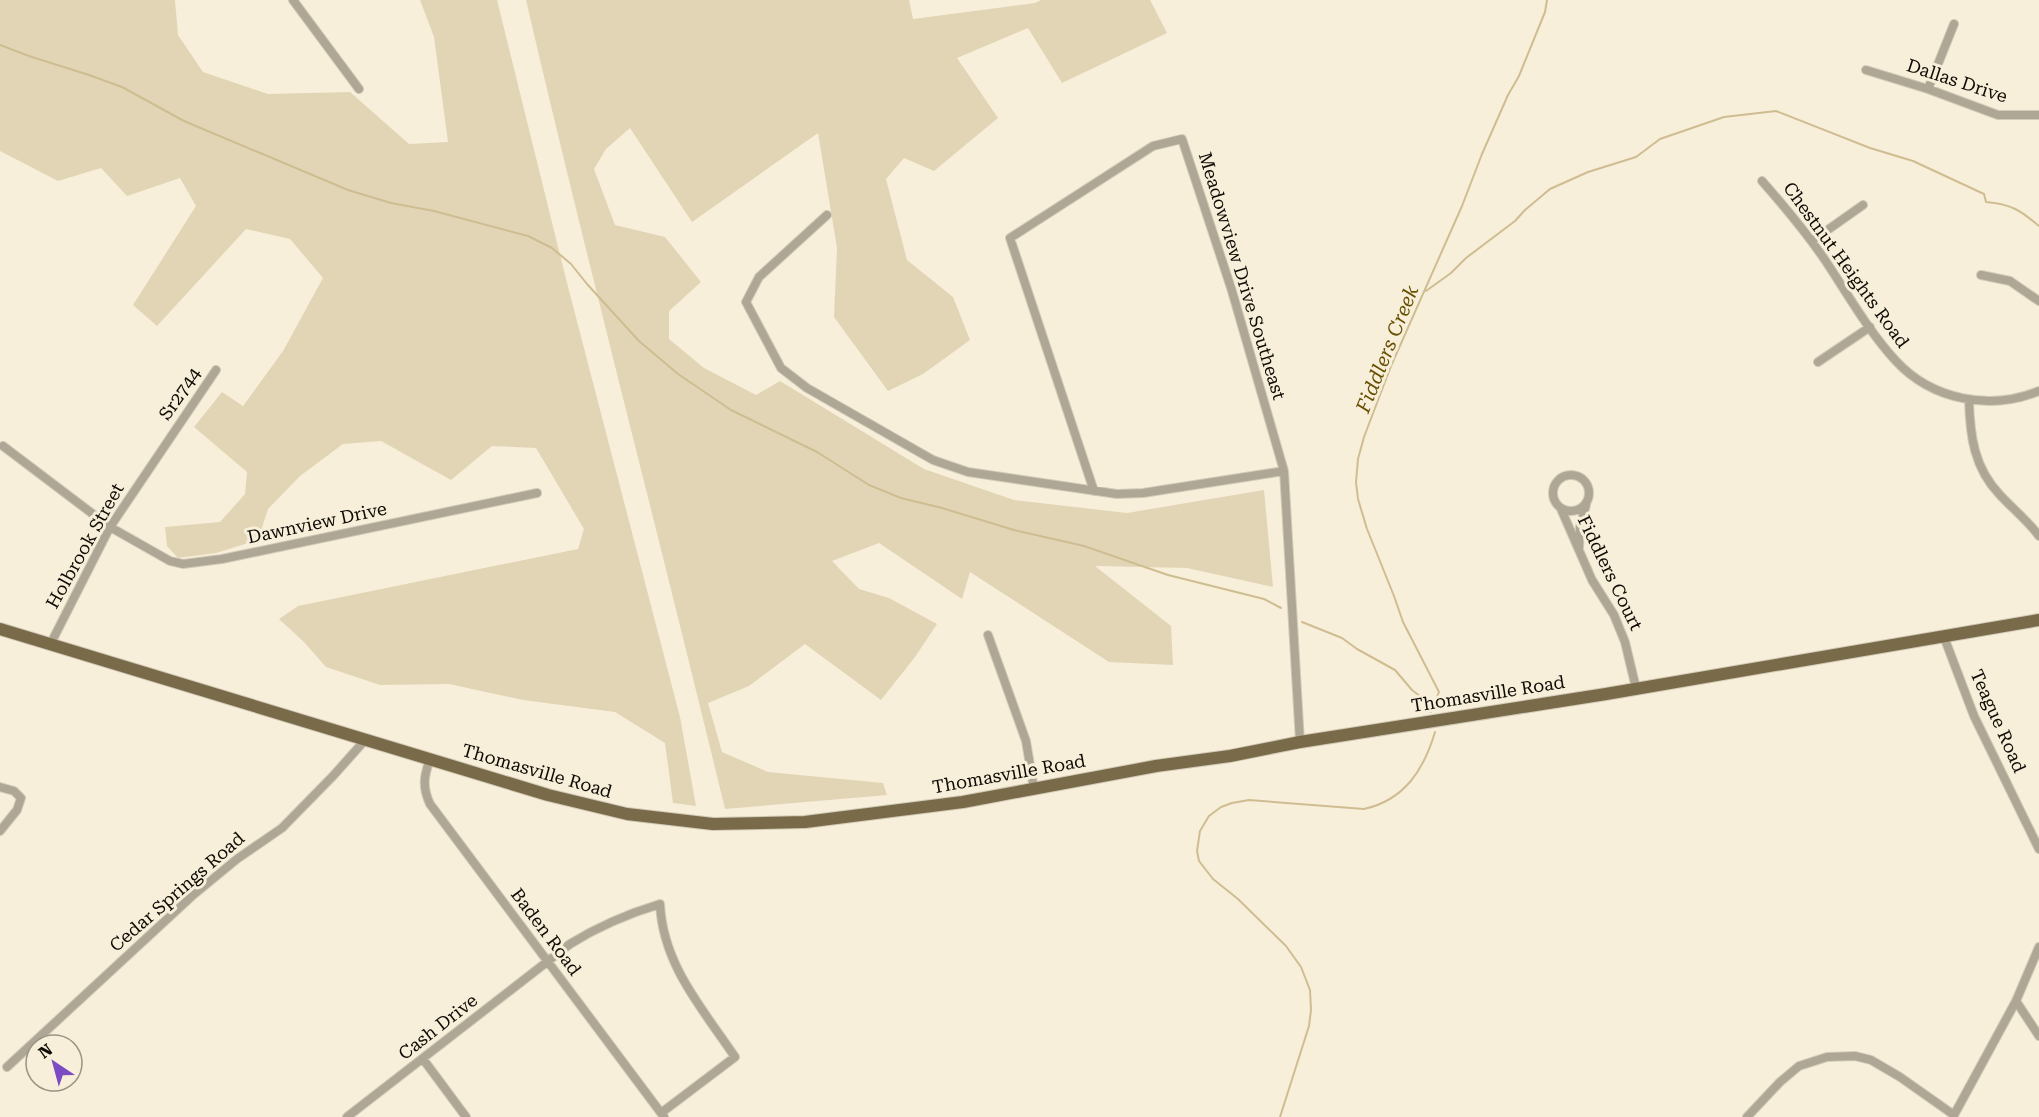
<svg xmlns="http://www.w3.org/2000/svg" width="2039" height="1117" viewBox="0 0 2039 1117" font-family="'Roboto Serif',serif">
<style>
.green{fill:#e2d5b6}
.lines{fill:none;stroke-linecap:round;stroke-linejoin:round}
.stream{stroke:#cfbd92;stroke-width:2}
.street-casing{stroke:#d3cbb8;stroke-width:10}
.primary-casing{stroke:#d3cbb8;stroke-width:14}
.street{stroke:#afa795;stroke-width:8}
.primary{stroke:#796b49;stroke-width:12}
.labels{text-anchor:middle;stroke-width:6;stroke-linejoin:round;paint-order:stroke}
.street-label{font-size:18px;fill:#0e0b05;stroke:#f8efda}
.water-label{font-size:20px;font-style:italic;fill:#685000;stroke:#f8efda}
</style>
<rect width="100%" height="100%" fill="#f8efda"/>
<path class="green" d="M0 0H175L178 35 203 72 268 94 350 92 409 144 448 142 434 37 420 0H497L566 279 680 717 696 806 673 803 665 743 615 712 523 700 449 684 380 685 326 667 304 642 279 619 298 606 578 549 584 529 536 448 492 446 451 480 381 441 343 444 300 476 268 509 258 540 216 553 178 558 167 546 165 527 220 522 245 494 247 472 194 427 222 392 243 406 283 351 323 278 290 239 246 229 157 326 133 305 196 206 180 178 127 196 101 168 58 181 0 151Z
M526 0H909L913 19 1035 3 1041 0H1150L1167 33 1062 83 1028 28 957 58 998 118 934 171 904 158 886 179 907 260 953 297 970 340 923 374 888 391 834 317 837 248 818 133 692 222 630 128 606 149 594 169 615 225 665 237 701 282 669 311V339L704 368 756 395 780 381 924 469 1014 500 1127 513 1264 490 1273 587 1187 568 1095 566 1171 626 1173 665 1109 662 970 572 962 599 879 543 832 561 859 589 889 598 937 624 915 657 881 700 805 644 749 686 708 703 722 752 768 772 883 783 887 795 725 809C660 539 589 271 526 0Z"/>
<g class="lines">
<path class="stream" d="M0 45 29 56 89 75 122 87 184 121 348 190 391 203 434 211 528 236 552 248 571 264 587 284 639 341 678 374 731 410 817 452 869 485 901 498 942 508 1014 530 1084 546 1168 575 1264 599 1281 608
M1426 291 1451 273 1466 258 1515 221 1525 210 1550 189 1588 172 1636 157 1660 139 1724 117 1776 111 1870 148 1913 161 1984 194 1986 202C2011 204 2020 210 2039 226
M1302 622 1342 638 1357 649 1395 670 1412 690 1434 707
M1431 712 1439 692 1403 622 1394 596 1367 529 1358 499 1356 482 1358 459 1364 437 1391 366 1462 206 1482 154 1508 95 1519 76 1545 12 1547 0
M1280 1117 1309 1026 1311 1010 1310 990 1301 967 1286 946 1238 899 1213 879 1199 861 1197 851 1200 831 1209 816 1221 807 1232 803 1249 800 1364 809C1405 800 1424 769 1435 732"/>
<defs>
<path id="street" d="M293 0 359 89
M1866 70 1928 89 1998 115H2039
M1928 89 1954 24
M1762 181C1784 206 1806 232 1825 260 1847 293 1869 332 1896 361 1932 400 1990 411 2039 391
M827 215 759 277 746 302 781 368 807 388 933 460 968 472 1117 494 1143 493 1284 471
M1812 241 1863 205
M1981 275 2010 281 2039 301
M1818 362 1870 327
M1969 400C1970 436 1974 468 2000 495 2013 509 2028 521 2039 536
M3 446 110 527 170 561 183 564 222 559 537 493
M1553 493a18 18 0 1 1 36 0a18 18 0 1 1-36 0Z
M1094 491 1010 238 1153 146 1182 139 1232 291 1284 471 1300 742
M1561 509 1592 580 1614 615 1625 642 1636 688
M1579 548 1580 527 1586 505
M988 635 1026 741 1034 789
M1944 637 1974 716 2039 849
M51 643 110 527 216 370
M430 759C424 776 422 787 430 804L664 1117
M0 787 14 791 21 798 17 810 0 831
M2016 1001 2039 1036
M423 1059 466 1117
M7 1067 192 896 237 859 282 828 333 776 366 739
M347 1117 570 944C599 926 627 914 660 904 663 965 702 1008 735 1057L661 1113
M1747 1117 1780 1082 1799 1066 1827 1057 1855 1056 1871 1060 1900 1077 1954 1115
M1953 1117 2016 1001 2039 947"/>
<path id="primary" d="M0 629 548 795 627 814 713 824 805 822 963 802 1156 766 1230 756 1300 742 1606 694 2039 620"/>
</defs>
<use href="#street" class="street-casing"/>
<use href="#primary" class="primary-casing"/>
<use href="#street" class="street"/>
<use href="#primary" class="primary"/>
</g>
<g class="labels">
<g class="street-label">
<text transform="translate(1957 81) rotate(18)" y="6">Dallas Drive</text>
<text transform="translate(1846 265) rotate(54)" y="6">Chestnut Heights Road</text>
<text transform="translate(1242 276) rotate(73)" y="6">Meadowview Drive Southeast</text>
<text transform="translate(180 394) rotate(-55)" y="6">Sr2744</text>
<text transform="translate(317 523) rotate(-12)" y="6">Dawnview Drive</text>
<text transform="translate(85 546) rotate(-61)" y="6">Holbrook Street</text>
<text transform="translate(1610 573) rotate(64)" y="6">Fiddlers Court</text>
<text transform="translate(1488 694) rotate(-9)" y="6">Thomasville Road</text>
<text transform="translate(1998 721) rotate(66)" y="6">Teague Road</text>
<text transform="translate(537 771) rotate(16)" y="6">Thomasville Road</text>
<text transform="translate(1009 774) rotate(-10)" y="6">Thomasville Road</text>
<text transform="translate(177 892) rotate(-41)" y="6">Cedar Springs Road</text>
<text transform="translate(546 932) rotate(53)" y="6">Baden Road</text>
<text transform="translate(438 1027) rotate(-38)" y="6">Cash Drive</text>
</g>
<g class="water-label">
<text transform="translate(1387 349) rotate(-68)" y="7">Fiddlers Creek</text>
</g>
</g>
<g transform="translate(54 1063) rotate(324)"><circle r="28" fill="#f8efda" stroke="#9a9485" stroke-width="1.5"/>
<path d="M0-4.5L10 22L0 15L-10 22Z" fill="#7b4bc3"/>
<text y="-9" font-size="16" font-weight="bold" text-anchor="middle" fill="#0e0b05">N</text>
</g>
</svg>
